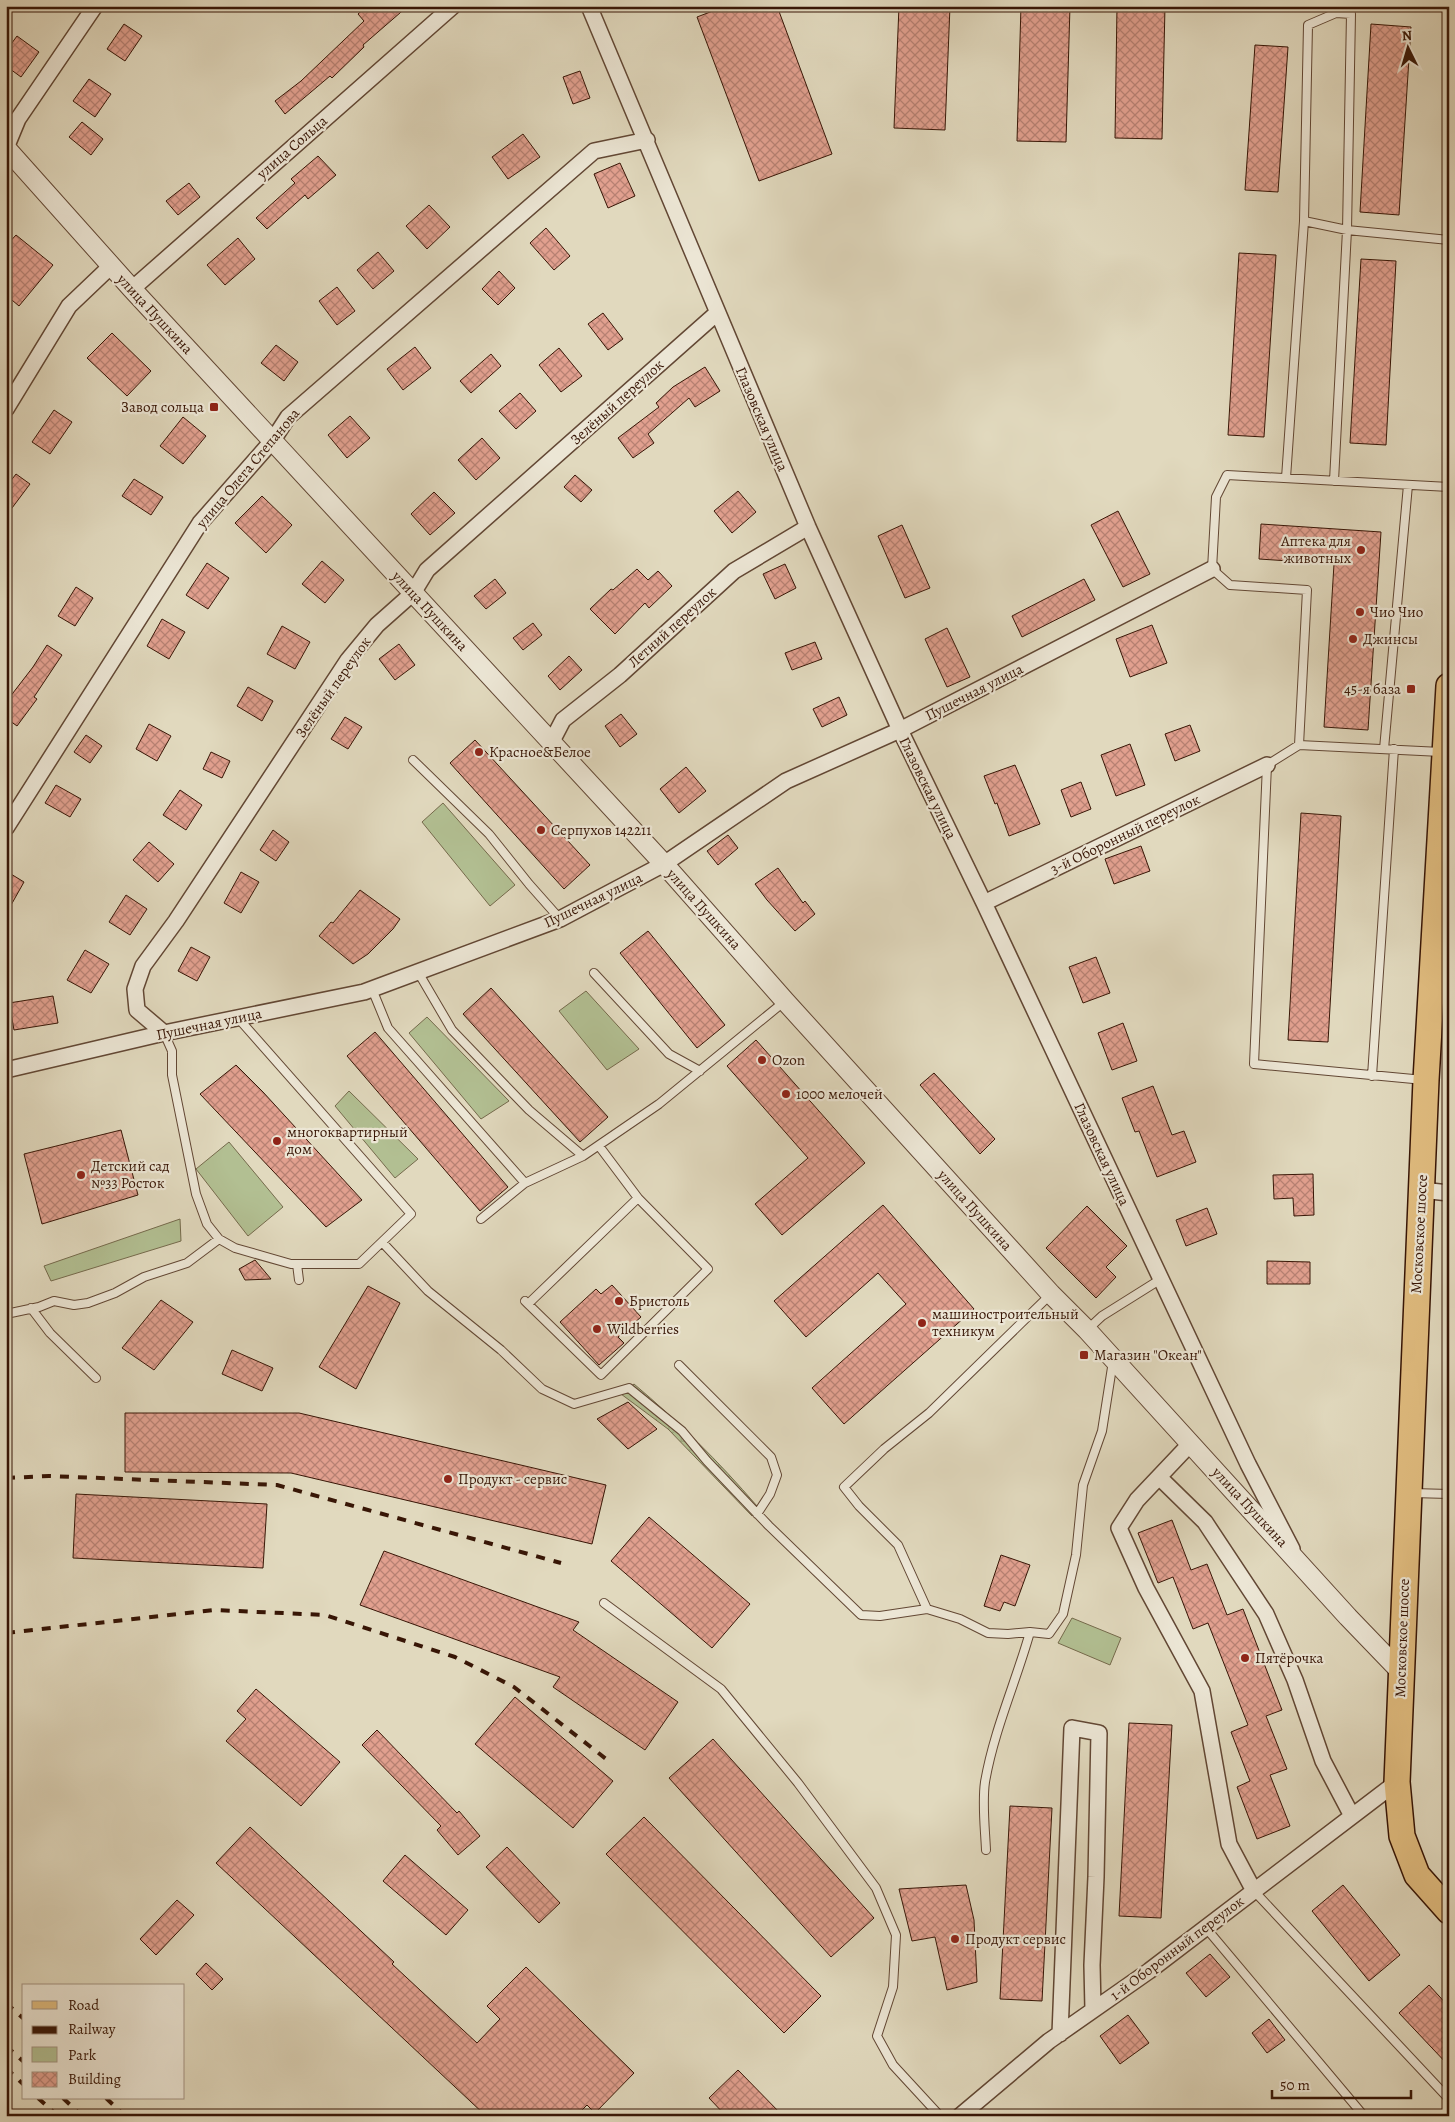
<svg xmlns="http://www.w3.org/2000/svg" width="1455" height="2122" viewBox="0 0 1455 2122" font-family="Alegreya,serif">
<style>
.green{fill:#b2bf92;stroke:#756a4c}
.wetland{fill:url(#wetland-marsh);stroke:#756a4c}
.building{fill:url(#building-cross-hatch);stroke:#381606}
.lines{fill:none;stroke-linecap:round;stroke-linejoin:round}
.service-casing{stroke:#624734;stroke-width:10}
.minor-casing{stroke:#624734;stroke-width:18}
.tertiary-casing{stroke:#624734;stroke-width:21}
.primary-casing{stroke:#381606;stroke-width:28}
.service{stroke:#ece6d5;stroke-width:8}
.minor{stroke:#ece6d5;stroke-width:15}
.tertiary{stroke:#ece6d5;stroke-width:19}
.primary{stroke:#e0bc7f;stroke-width:25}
.rail{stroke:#381606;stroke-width:4;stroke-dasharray:9 9;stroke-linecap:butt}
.poi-dot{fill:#8f2418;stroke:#ece6d5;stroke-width:2}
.labels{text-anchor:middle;stroke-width:4.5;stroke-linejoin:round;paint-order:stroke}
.street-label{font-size:15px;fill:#381606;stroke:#ece6d5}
.poi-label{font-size:15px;fill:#381606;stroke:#ece6d5;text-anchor:start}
</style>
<defs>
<pattern id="wetland-marsh" width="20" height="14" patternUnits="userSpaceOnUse" patternTransform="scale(1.25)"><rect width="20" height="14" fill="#b2bf92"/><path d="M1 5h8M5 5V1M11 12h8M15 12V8" fill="none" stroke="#9aa37c"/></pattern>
<pattern id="building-cross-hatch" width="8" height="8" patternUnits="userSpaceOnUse" patternTransform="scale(1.25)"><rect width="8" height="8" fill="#e1a08f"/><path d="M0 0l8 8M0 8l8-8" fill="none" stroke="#b78173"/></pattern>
</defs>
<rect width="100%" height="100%" fill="#e1d9be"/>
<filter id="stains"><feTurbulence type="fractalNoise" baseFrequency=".004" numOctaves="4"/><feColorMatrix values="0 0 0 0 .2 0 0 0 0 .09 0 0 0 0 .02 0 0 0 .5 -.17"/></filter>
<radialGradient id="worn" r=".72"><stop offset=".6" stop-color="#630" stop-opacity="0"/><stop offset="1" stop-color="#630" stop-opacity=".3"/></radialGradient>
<path class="green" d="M443 803 515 885 490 906 422 822Z
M586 991 639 1049 607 1070 559 1011Z
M427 1017 509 1101 481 1119 409 1033Z
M349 1091 418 1159 395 1178 335 1106Z
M229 1142 283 1207 248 1236 196 1169Z
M180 1219 181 1241 51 1281 44 1266Z
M1072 1618 1121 1638 1110 1665 1058 1643Z"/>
<path class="wetland" d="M634 1384C678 1421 719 1462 757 1506L752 1516 668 1429 621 1394Z"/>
<path class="building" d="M367 6H408L363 45 364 47 332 78 330 76 285 114 275 101 301 81 364 21 358 14Z
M726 6H777L832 154 759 181 697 17Z
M899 6H950L945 130 894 128Z
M1021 6H1070L1066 142 1017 141Z
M1117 6H1165L1162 139 1115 138Z
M124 24 142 36 125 61 107 49Z
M1371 24 1411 27 1399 215 1360 212Z
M17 36 39 52 21 77 6 66V51Z
M1255 45 1288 47 1278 192 1245 190Z
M580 71 590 98 573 104 563 77Z
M89 79 111 94 95 117 73 101Z
M82 122 103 139 91 155 69 137Z
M523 134 540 157 508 179 492 157Z
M318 156 336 175 308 199 305 195 267 229 256 218 295 183 291 179Z
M620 163 635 196 608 208 594 174Z
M189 183 200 197 178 215 166 201Z
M429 205 450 227 427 249 406 226Z
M546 228 570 256 554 270 530 243Z
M16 235 53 265 19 306 6 295V246Z
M238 238 255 259 225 285 207 265Z
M378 252 394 271 373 289 357 270Z
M1239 253 1276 255 1264 437 1228 435Z
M1361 259 1396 261 1386 445 1350 443Z
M499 271 515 288 498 305 482 289Z
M337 287 355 311 337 325 319 301Z
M603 313 623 339 608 350 588 324Z
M112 333 151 371 127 396 87 358Z
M276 345 298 362 284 381 261 363Z
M415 347 431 368 403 390 387 369Z
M559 348 582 376 561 392 539 365Z
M491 354 501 366 471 393 460 381Z
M705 367 720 391 695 407 689 398 648 434 654 443 633 458 618 438 659 407 656 403 673 387Z
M520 393 536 411 516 429 499 411Z
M54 410 72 422 50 454 32 442Z
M350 416 370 438 347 458 328 435Z
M183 417 206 436 183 464 160 446Z
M482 438 500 458 476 480 458 460Z
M16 474 30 484 6 516V487Z
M575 475 592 490 581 502 564 487Z
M134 479 163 497 151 515 122 496Z
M738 491 756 512 732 533 714 511Z
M434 492 455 513 430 535 411 514Z
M262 496 292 525 266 553 235 523Z
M1118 511 1150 574 1123 587 1091 525Z
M1261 524 1381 532 1368 730 1324 727 1334 564 1259 559Z
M902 525 930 588 905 598 878 536Z
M322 561 344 580 325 603 302 584Z
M207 563 229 578 208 609 186 595Z
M785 564 796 588 775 599 763 574Z
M637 569 648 580 658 571 672 586 649 608 645 603 615 634 590 609 611 589 613 590Z
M495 579 506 593 486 609 474 596Z
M1084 579 1095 600 1022 637 1012 616Z
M76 587 93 598 75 626 58 616Z
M162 619 185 632 169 659 147 646Z
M533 623 542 635 523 650 513 638Z
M1152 625 1167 663 1130 677 1116 639Z
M282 626 310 642 295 669 267 654Z
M947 628 970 677 947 687 925 639Z
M815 642 822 659 792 670 785 653Z
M399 644 415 665 395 680 379 659Z
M47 645 62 655 34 697 37 699 17 726 6 718V702L33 667Z
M569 656 582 670 560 690 548 676Z
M248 687 273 701 262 721 237 706Z
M839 697 847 715 822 727 813 709Z
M621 714 637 734 620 747 605 726Z
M345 717 362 727 348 749 331 739Z
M149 724 171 736 157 761 136 749Z
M1190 725 1200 751 1175 761 1165 734Z
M86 735 102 746 90 763 74 752Z
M475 740 590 865 564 889 450 763Z
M1130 744 1145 785 1116 796 1101 755Z
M211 752 230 761 222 778 203 769Z
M1015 765 1040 824 1009 836 997 803 995 804 984 776Z
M686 767 706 791 679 813 660 789Z
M1081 782 1091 809 1071 817 1061 790Z
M56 785 81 799 70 817 45 803Z
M180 790 202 805 186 830 163 815Z
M1301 813 1341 816 1328 1042 1288 1040Z
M273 830 289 842 276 861 260 850Z
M728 835 738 848 718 865 707 851Z
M149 842 174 864 158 882 133 860Z
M1141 846 1150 871 1114 884 1105 859Z
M778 868 803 903 805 901 815 914 795 931 767 900 755 884Z
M6 871 24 882 6 914Z
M241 872 259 882 241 913 224 903Z
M360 890 400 919 393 929 368 954 353 964 319 936 331 922 333 923Z
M126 895 147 909 130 935 109 922Z
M648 931 725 1025 697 1048 620 953Z
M191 947 210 957 197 981 178 971Z
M85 950 109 964 91 993 67 980Z
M1096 957 1110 993 1083 1003 1069 967Z
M491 988 608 1117 580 1142 463 1014Z
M53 996 58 1023 14 1030 9 1003Z
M1123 1023 1137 1061 1112 1070 1098 1033Z
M375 1032 508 1187 480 1211 347 1056Z
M756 1040 865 1163 782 1235 755 1204 808 1158 727 1066Z
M236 1065 263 1092 362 1200 326 1227 200 1094Z
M934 1073 995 1139 980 1154 920 1085Z
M1153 1086 1172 1135 1184 1131 1196 1162 1157 1177 1139 1131 1135 1132 1122 1098Z
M121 1130 138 1195 42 1224 24 1154Z
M1313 1174 1314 1215 1294 1216 1293 1198 1274 1199 1273 1175Z
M883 1205 974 1309 844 1424 812 1388 906 1304 878 1273 806 1337 774 1301Z
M1087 1206 1127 1246 1106 1267 1116 1277 1096 1298 1046 1248Z
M1207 1208 1217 1234 1186 1246 1176 1220Z
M255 1260 271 1279 245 1280 239 1269Z
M1267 1261 1310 1262V1284H1267Z
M612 1285 641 1317 618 1337 624 1343 599 1365 560 1322 596 1289 601 1294Z
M368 1286 400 1303 356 1389 319 1367Z
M161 1300 193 1322 154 1370 122 1348Z
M232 1350 273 1368 262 1391 222 1374Z
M628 1402 657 1429 628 1449 597 1419Z
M125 1413H299L606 1485 592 1544 291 1473 125 1472Z
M76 1494 267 1504 263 1568 73 1558Z
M649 1517 750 1604 712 1648 611 1561Z
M1172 1520 1191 1570 1207 1564 1227 1615 1243 1609 1282 1710 1266 1716 1287 1769 1270 1775 1290 1826 1257 1839 1237 1787 1250 1781 1231 1732 1248 1725 1208 1623 1193 1629 1173 1577 1158 1583 1138 1533Z
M384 1551 579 1622 573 1630 678 1702 645 1750 553 1687 560 1677 360 1605Z
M1001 1555 1030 1565 1015 1606 1004 1602 1000 1611 984 1606Z
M256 1689 340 1762 301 1806 226 1741 246 1719 237 1711Z
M515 1697 613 1781 573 1828 475 1744Z
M1129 1723 1172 1725 1161 1918 1119 1916Z
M377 1730 457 1813 459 1811 480 1836 458 1855 437 1830 441 1826 362 1745Z
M713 1739 874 1918 831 1957 669 1778Z
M1010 1806 1052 1808 1042 2001 1000 1999Z
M644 1817 821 1996 784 2033 606 1854Z
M250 1827 394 1962 392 1964 477 2043 500 2019 487 2006 526 1967 634 2073 595 2113 587 2105 576 2116H486L216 1863Z
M507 1847 560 1903 539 1923 486 1867Z
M405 1855 468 1910 446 1935 383 1881Z
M966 1885 974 1920 977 1982 947 1990 935 1937 912 1941 899 1889Z
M1343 1885 1400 1955 1369 1981 1312 1911Z
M177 1900 194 1915 156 1955 140 1939Z
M1210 1954 1230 1977 1206 1997 1186 1973Z
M206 1963 223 1979 212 1990 196 1974Z
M1429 1985 1449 2007V2066L1399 2013Z
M1128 2015 1149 2043 1120 2064 1100 2036Z
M1269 2019 1285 2040 1267 2053 1252 2033Z
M738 2070 783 2116H726L709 2098Z"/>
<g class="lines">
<defs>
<path id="service" d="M1304 221 1347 230 1449 240
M1286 478 1304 221 1308 25 1336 13 1351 14 1347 230 1334 481
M1299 745 1307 590 1230 585 1212 569 1216 497 1227 475 1449 487
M1384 749 1408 485
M413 760 489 834 529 884 560 919
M418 972 452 1030 529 1110 583 1156
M594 973 669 1054 700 1071
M372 989 388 1028 525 1183
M164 1033 172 1051V1075L196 1194 207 1224 219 1239 235 1248 291 1264H359L411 1214 238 1018
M1372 1076 1394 749
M1424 1080 1254 1064 1267 765 1299 745 1441 752
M599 1146 638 1198
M481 1219 525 1183 583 1156 659 1104 785 1001
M382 1242 428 1291 501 1350 542 1389 574 1404 629 1388 682 1431 707 1461 769 1526 861 1615 880 1616 927 1609 898 1545 859 1506 844 1487 884 1449 929 1413 1051 1294
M297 1264 299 1280
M525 1301 528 1304 601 1375 708 1269 638 1198 528 1304
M31 1308 50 1333 96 1378
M6 1314 39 1307 54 1301 74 1305 88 1303 115 1293 144 1277 187 1263 219 1239
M1087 1330 1102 1316 1161 1279
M679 1365 771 1457 777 1475 770 1494 757 1514
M1412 1493 1449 1494
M604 1603 721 1689 798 1783 876 1888 896 1935 893 1987 877 2036 893 2065 940 2116
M927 1609 960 1619 988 1633 1008 1634 1030 1632 1049 1634 1063 1614 1076 1555 1083 1485 1102 1431 1113 1361
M986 1850C985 1828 982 1803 985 1782 994 1730 1016 1682 1030 1632
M1254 1891 1449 2099
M1206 1928 1364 2116"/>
<path id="minor" d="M589 6 808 527 900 730 984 903 1248 1464 1292 1549
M6 148 18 119 95 6
M132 289 453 6
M6 409 69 306 111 266
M551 743 563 720 620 675 734 571 808 527
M6 828 200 523 273 440 288 417 594 151 647 140
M984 903 1267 765
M164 1033 137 1010 135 989 143 966 176 921 348 660 377 625 413 593 427 570 717 313
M6 1070 164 1033 364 992 560 919 664 864 786 781 900 730 1212 569
M1421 1190 1449 1193
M1191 1443 1137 1500 1119 1528 1146 1588 1202 1691 1229 1844 1254 1891
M1159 1477 1205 1522 1266 1614 1295 1680 1323 1761 1352 1816
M1060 2034 1072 1728 1099 1733 1096 1877 1092 1965 1093 2010
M960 2116 1049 2041 1149 1971 1397 1782"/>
<path id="tertiary" d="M6 148 132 289 664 864 785 1001 1051 1294 1087 1330 1348 1617 1400 1671"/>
<path id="primary" d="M1449 686 1426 1080 1397 1782 1402 1836 1417 1875 1449 1911"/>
</defs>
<use href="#service" class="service-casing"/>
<use href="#minor" class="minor-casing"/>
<use href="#tertiary" class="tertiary-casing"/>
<use href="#primary" class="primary-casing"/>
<use href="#service" class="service"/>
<use href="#minor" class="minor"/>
<use href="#tertiary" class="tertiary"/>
<use href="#primary" class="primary"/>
<path class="rail" d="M6 1478 49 1476 277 1485 561 1563
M6 1633 215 1610 325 1615 455 1657 514 1687 610 1762
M6 2003 24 2019
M6 2046 24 2062
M6 2068 24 2085
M38 2098 58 2116
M63 2098 82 2116
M106 2098 125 2116"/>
</g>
<g class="poi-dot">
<rect x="209" y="402" width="10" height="10" rx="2.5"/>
<circle cx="1361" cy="550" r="5"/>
<circle cx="1360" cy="612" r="5"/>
<circle cx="1353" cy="639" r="5"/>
<rect x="1406" y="684" width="10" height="10" rx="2.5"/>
<circle cx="479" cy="752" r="5"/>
<circle cx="541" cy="830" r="5"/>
<circle cx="762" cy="1060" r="5"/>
<circle cx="786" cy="1094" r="5"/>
<circle cx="277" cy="1141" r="5"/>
<circle cx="81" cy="1175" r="5"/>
<circle cx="619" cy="1301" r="5"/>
<circle cx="922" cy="1323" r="5"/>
<circle cx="597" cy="1329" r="5"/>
<rect x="1079" y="1350" width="10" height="10" rx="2.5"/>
<circle cx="448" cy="1479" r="5"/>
<circle cx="1245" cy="1658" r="5"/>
<circle cx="955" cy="1939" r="5"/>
</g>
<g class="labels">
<g class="street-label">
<text transform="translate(292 147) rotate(-41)" y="5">улица Сольца</text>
<text transform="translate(155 314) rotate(47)" y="5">улица Пушкина</text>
<text transform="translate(617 402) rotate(-42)" y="5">Зелёный переулок</text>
<text transform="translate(762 419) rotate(67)" y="5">Глазовская улица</text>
<text transform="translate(248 468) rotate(-50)" y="5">улица Олега Степанова</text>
<text transform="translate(430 611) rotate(47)" y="5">улица Пушкина</text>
<text transform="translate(672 627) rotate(-42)" y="5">Летний переулок</text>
<text transform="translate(333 687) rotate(-55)" y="5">Зелёный переулок</text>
<text transform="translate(974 692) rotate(-27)" y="5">Пушечная улица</text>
<text transform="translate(928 788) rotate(64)" y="5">Глазовская улица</text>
<text transform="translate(1125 834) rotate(-26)" y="5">3-й Оборонный переулок</text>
<text transform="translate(593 900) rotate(-26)" y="5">Пушечная улица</text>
<text transform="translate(704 909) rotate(48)" y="5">улица Пушкина</text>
<text transform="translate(209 1024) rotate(-12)" y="5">Пушечная улица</text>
<text transform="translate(1102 1154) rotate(65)" y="5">Глазовская улица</text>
<text transform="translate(975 1210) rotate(48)" y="5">улица Пушкина</text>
<text transform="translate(1419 1234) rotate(-87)" y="5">Московское шоссе</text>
<text transform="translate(1250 1507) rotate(47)" y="5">улица Пушкина</text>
<text transform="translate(1402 1638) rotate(-88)" y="5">Московское шоссе</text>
<text transform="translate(1177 1948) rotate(-37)" y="5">1-й Оборонный переулок</text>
</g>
<g class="poi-label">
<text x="204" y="412" text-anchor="end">Завод сольца</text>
<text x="1351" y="546" text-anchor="end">Аптека для<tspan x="1351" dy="17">животных</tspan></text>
<text x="1370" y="617">Чио Чио</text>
<text x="1363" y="644">Джинсы</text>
<text x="1401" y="694" text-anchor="end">45-я база</text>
<text x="489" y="757">Красное&amp;Белое</text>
<text x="551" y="835">Серпухов 142211</text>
<text x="772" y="1065">Ozon</text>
<text x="796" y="1099">1000 мелочей</text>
<text x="287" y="1137">многоквартирный<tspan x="287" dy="17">дом</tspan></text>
<text x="91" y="1171">Детский сад<tspan x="91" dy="17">№33 Росток</tspan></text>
<text x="629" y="1306">Бристоль</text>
<text x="932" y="1319">машиностроительный<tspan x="932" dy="17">техникум</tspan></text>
<text x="607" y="1334">Wildberries</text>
<text x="1094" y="1360">Магазин "Океан"</text>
<text x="458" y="1484">Продукт - сервис</text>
<text x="1255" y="1663">Пятёрочка</text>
<text x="965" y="1944">Продукт сервис</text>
</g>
</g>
<rect width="1455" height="2122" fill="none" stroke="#e1d9be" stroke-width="25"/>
<rect x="8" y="8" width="1440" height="2107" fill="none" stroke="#381606" stroke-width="2.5"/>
<rect x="12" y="12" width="1430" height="2097" fill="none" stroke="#381606"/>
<rect x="22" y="1984" width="162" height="115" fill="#ece6d5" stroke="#a49382"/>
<rect x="32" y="2001" width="25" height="8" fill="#e0bc7f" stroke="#a49382"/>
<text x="68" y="2010" font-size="15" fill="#381606">Road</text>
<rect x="32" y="2026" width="25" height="8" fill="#381606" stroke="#a49382"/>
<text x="68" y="2034" font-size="15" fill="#381606">Railway</text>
<rect x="32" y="2047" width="25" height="15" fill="#b2bf92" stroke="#a49382"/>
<text x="68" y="2060" font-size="15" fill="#381606">Park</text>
<rect x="32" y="2072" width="25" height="15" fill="url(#building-cross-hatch)" stroke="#a49382"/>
<text x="68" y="2084" font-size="15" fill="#381606">Building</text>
<g transform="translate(1408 48) rotate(355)" stroke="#ece6d5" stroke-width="4" paint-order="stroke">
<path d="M0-4L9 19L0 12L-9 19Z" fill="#381606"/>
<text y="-8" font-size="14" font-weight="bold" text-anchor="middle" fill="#381606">N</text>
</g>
<path d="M1272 2090v8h139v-8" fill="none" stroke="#381606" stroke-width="2.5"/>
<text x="1280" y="2090" font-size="15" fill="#381606" stroke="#ece6d5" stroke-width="4" paint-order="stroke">50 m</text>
<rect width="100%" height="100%" filter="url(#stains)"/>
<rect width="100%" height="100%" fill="url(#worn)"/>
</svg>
